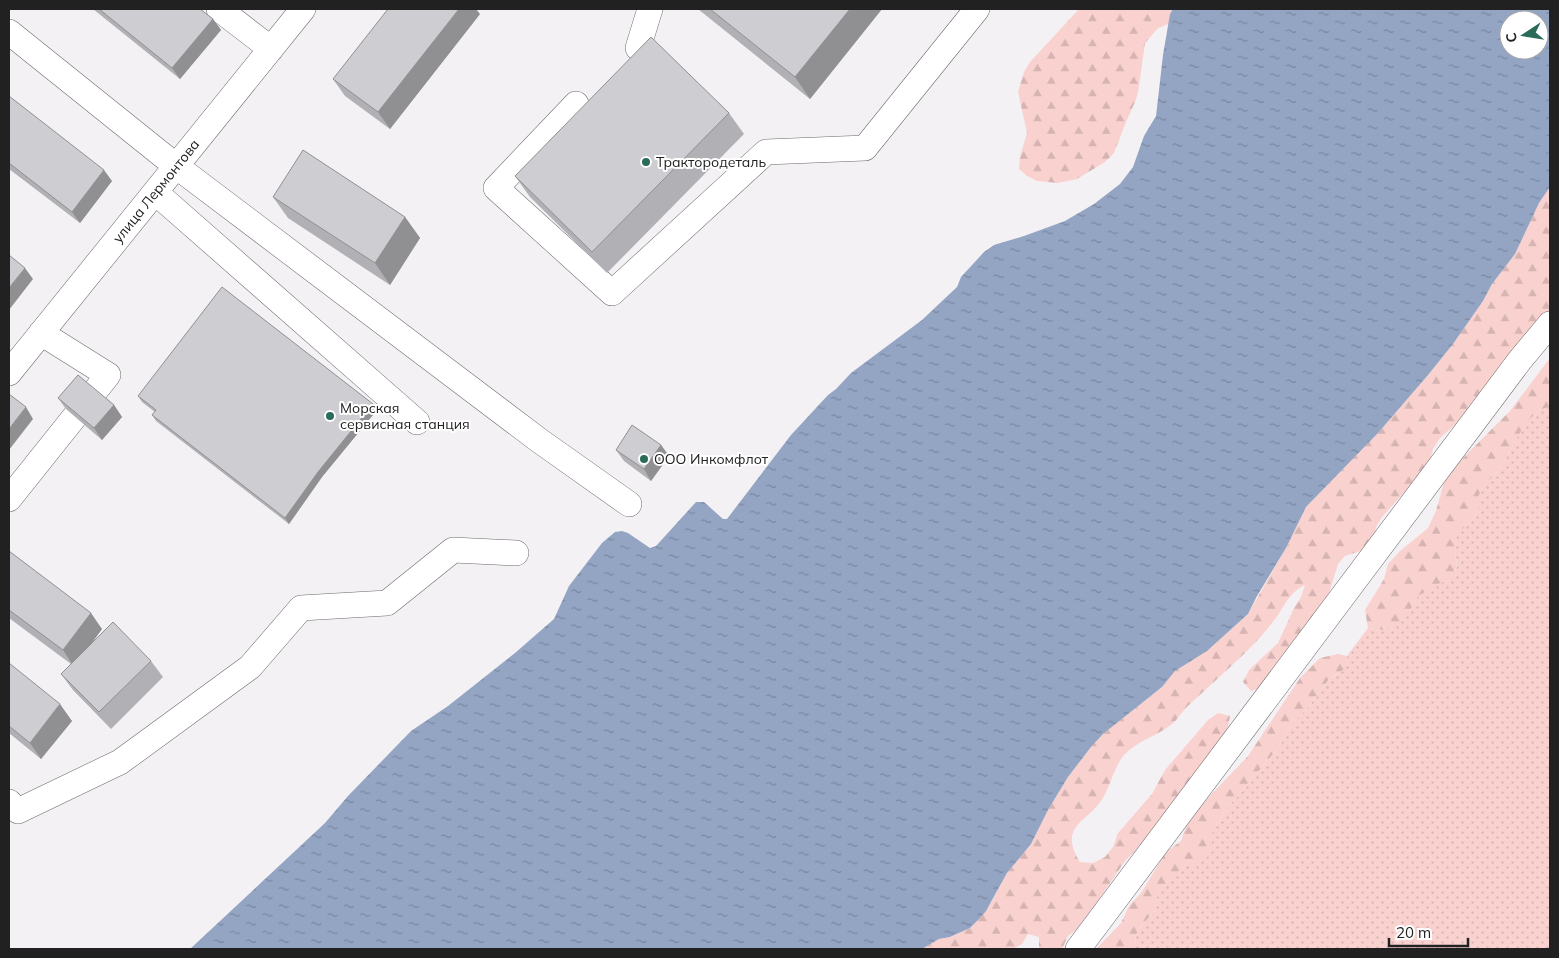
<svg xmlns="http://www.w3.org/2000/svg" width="1559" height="958" viewBox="0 0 1559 958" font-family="Mulish,sans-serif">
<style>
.grass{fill:url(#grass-dots)}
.forest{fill:url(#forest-firs)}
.water{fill:url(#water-ripples);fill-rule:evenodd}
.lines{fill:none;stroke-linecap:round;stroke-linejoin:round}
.minor-casing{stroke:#6c696c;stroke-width:26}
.minor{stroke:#fff;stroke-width:25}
.wall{fill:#b1b0b4}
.shaded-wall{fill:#909092}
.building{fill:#cecdd1;stroke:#909092}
.poi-dot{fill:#2b6b59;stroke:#fff;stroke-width:2}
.labels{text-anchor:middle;stroke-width:4;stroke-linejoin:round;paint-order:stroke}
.poi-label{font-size:14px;fill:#222122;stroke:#fff;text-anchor:start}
.street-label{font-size:14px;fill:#222122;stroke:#fff}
</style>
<defs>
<pattern id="grass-dots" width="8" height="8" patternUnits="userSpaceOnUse" patternTransform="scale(1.25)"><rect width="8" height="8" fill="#f9d2cf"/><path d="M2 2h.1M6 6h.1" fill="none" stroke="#d5b4b1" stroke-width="1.8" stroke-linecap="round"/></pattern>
<pattern id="forest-firs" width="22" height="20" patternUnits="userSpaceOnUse" patternTransform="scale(1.25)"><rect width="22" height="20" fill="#f9d2cf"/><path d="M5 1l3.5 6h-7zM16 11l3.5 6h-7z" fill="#d5b4b1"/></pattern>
<pattern id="water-ripples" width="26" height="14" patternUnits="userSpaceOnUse" patternTransform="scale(1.25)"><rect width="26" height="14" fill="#94a5c4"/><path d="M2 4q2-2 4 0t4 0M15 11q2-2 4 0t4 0" fill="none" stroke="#78869f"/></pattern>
</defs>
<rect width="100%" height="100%" fill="#f4f1f5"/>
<path class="grass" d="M1550 407V949H1131L1135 943 1136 935 1139 928 1155 911 1157 895 1161 889 1178 871 1184 866 1192 864 1211 843 1214 828 1229 806 1279 747 1292 724 1308 707 1329 679 1336 675 1348 664 1347 656 1368 628 1384 630 1410 610 1418 596 1433 585 1448 580 1457 567 1455 551 1456 533C1465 527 1474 521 1477 511 1478 506 1477 500 1479 495 1483 484 1494 477 1500 468 1513 450 1525 409 1550 407Z"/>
<path class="forest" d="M1079 9H1173L1170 14 1169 24 1158 28 1145 43 1138 93 1135 102 1126 122 1114 153 1105 162 1077 179 1058 183 1037 181 1027 176 1019 169 1020 157 1027 133 1018 92 1024 72 1030 62Z
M1550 187V310L1535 325 1472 406 1457 423 1440 438 1433 449 1430 460 1411 485 1382 517 1376 527 1374 538 1367 549 1345 556 1338 564 1328 596 1263 687 1251 691 1243 682 1249 670 1278 643 1294 608 1301 597 1305 585C1291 592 1286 602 1278 615 1270 626 1260 638 1251 647 1231 667 1210 685 1190 704 1183 710 1179 718 1172 724 1157 736 1137 741 1124 755 1115 766 1111 783 1104 796 1091 822 1056 824 1080 862L1093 863 1105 857 1113 847 1118 833 1152 794 1165 770 1208 720 1218 713 1230 716 1228 727 1218 746 1141 845 1125 861 1093 908 1076 930 1068 936 1062 949H1039V937L1028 934 1022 944 1013 949H922L939 939 951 937 970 928 979 919 992 901 1007 873 1031 844 1048 810 1068 777 1091 747 1103 734 1162 687 1175 671 1207 651 1248 614 1286 548 1306 507 1378 433 1428 375 1453 344 1483 301 1492 284 1515 254 1539 203Z
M1550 358V407C1525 410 1513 450 1500 468 1494 477 1483 484 1479 495 1477 500 1479 506 1477 511 1474 521 1465 527 1457 533L1455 551 1457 567 1448 580 1433 586 1418 596 1410 610 1399 623 1384 630 1368 628 1365 610 1384 579 1388 564 1400 551 1428 528 1436 511 1446 475 1510 411Z
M1338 654 1347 656 1348 664 1343 670 1329 679 1308 707 1292 724 1279 747 1229 806 1214 828 1210 852 1206 859 1200 863 1184 866 1161 889 1157 895 1155 911 1139 928 1136 935 1135 943 1131 949H1096L1121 923 1129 906 1141 893 1166 852 1181 841 1188 821 1202 804 1248 756 1300 678 1320 658Z"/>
<path class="water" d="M1173 9H1550V187L1539 203 1515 254 1492 284 1483 301 1453 344 1428 375 1378 433 1306 507 1286 548 1257 596 1248 614 1207 651 1175 671 1162 687 1103 734 1091 747 1068 777 1048 810 1031 844 1007 873 986 911 979 919 970 928 950 937 939 939 922 949H190L325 823 348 796 411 731 448 706 515 653 554 619 569 586 602 543 615 532 622 531 628 533 650 548 656 546 696 502H704L723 519H727L791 435 828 395 836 389 851 373 922 320 957 287 961 277 984 252 994 245 1024 236 1065 221 1094 204 1120 184 1133 167 1144 136 1156 116 1163 55 1170 14ZM1509 20H1539V50H1509Z"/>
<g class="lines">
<defs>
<path id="minor" d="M219 9 271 49
M9 32 176 166 540 441 629 504
M638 48 650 9
M576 104 496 188 612 293 766 152 865 148 977 9
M155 192 417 422
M9 373 303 9
M9 499 108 375 41 333
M9 802 18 811 120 762 250 667 301 608 387 603 453 550 516 553
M1078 949 1520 360 1550 324"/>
</defs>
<use href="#minor" class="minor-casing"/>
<use href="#minor" class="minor"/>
</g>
<path class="wall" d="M93 9H200L213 19 221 30 180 79Z
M698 9H882L810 99Z
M480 14 390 129 345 96 333 79Z
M9 96 112 181 80 223 9 169Z
M729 113 744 134 607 273 530 197 515 176Z
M273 197 405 217 420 238 390 285 288 218Z
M138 396 373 404 377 410 322 477 289 524 156 421 152 415 155 412 142 402Z
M58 398 114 405 122 417 102 440 66 409Z
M661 445 669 456 651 481 624 461 616 450Z
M9 551 102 629 92 643 151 661 163 677 111 729 73 690 61 674 71 664 9 618Z
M9 663 72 721 41 759 9 733Z"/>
<path class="shaded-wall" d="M459 9H476L480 14 390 129 378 112Z
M850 9H882L810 99 795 77Z
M213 19 221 30 180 79 172 68Z
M104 170 112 181 80 223 72 212Z
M405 217 420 238 390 285 375 263Z
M25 268 33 279 9 310V288Z
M373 404 377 410 322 477 289 524 285 518 318 472Z
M114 405 122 417 102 440 94 428Z
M26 407 33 419 9 450V429Z
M661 445 669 456 651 481 644 469Z
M91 613 102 629 74 667 63 650Z
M60 704 72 721 41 759 30 743Z"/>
<path class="building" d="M99 9H200L213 19 172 68Z
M388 9H459L378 112 333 79Z
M710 9H850L795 77Z
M651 37 729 113 592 252 515 176Z
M9 96 104 170 72 212 9 163Z
M303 150 405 217 375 263 273 197Z
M9 255 25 268 9 288Z
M222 287 373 404 318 472 285 518 152 415 156 410 138 396Z
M78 375 114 405 94 428 58 398Z
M9 394 26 407 9 429Z
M632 425 661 445 644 469 616 450Z
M9 551 91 613 63 650 9 610Z
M113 622 151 661 99 712 61 674Z
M9 663 60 704 30 743 9 726Z"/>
<g class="poi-dot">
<circle cx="646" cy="162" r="5"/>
<circle cx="330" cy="416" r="5"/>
<circle cx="644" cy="459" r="5"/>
</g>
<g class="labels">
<g class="poi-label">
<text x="656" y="167">Трактородеталь</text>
<text x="340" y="413">Морская<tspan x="340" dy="16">сервисная станция</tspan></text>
<text x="654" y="464">ООО Инкомфлот</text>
</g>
<g class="street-label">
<text transform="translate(156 191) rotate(-51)" y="5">улица Лермонтова</text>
</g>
</g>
<rect width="1559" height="958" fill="none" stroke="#222122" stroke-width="20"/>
<g transform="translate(1524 35) rotate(258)"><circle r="24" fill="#ffffff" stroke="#a7a6a7"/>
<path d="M0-4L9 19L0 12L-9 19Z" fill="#2b6b59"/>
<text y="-8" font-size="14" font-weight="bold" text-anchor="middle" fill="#222122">С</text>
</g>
<path d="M1389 938v8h79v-8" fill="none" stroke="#222122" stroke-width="2.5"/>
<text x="1396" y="938" font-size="15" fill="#222122" stroke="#ffffff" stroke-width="4" paint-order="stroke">20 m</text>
</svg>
